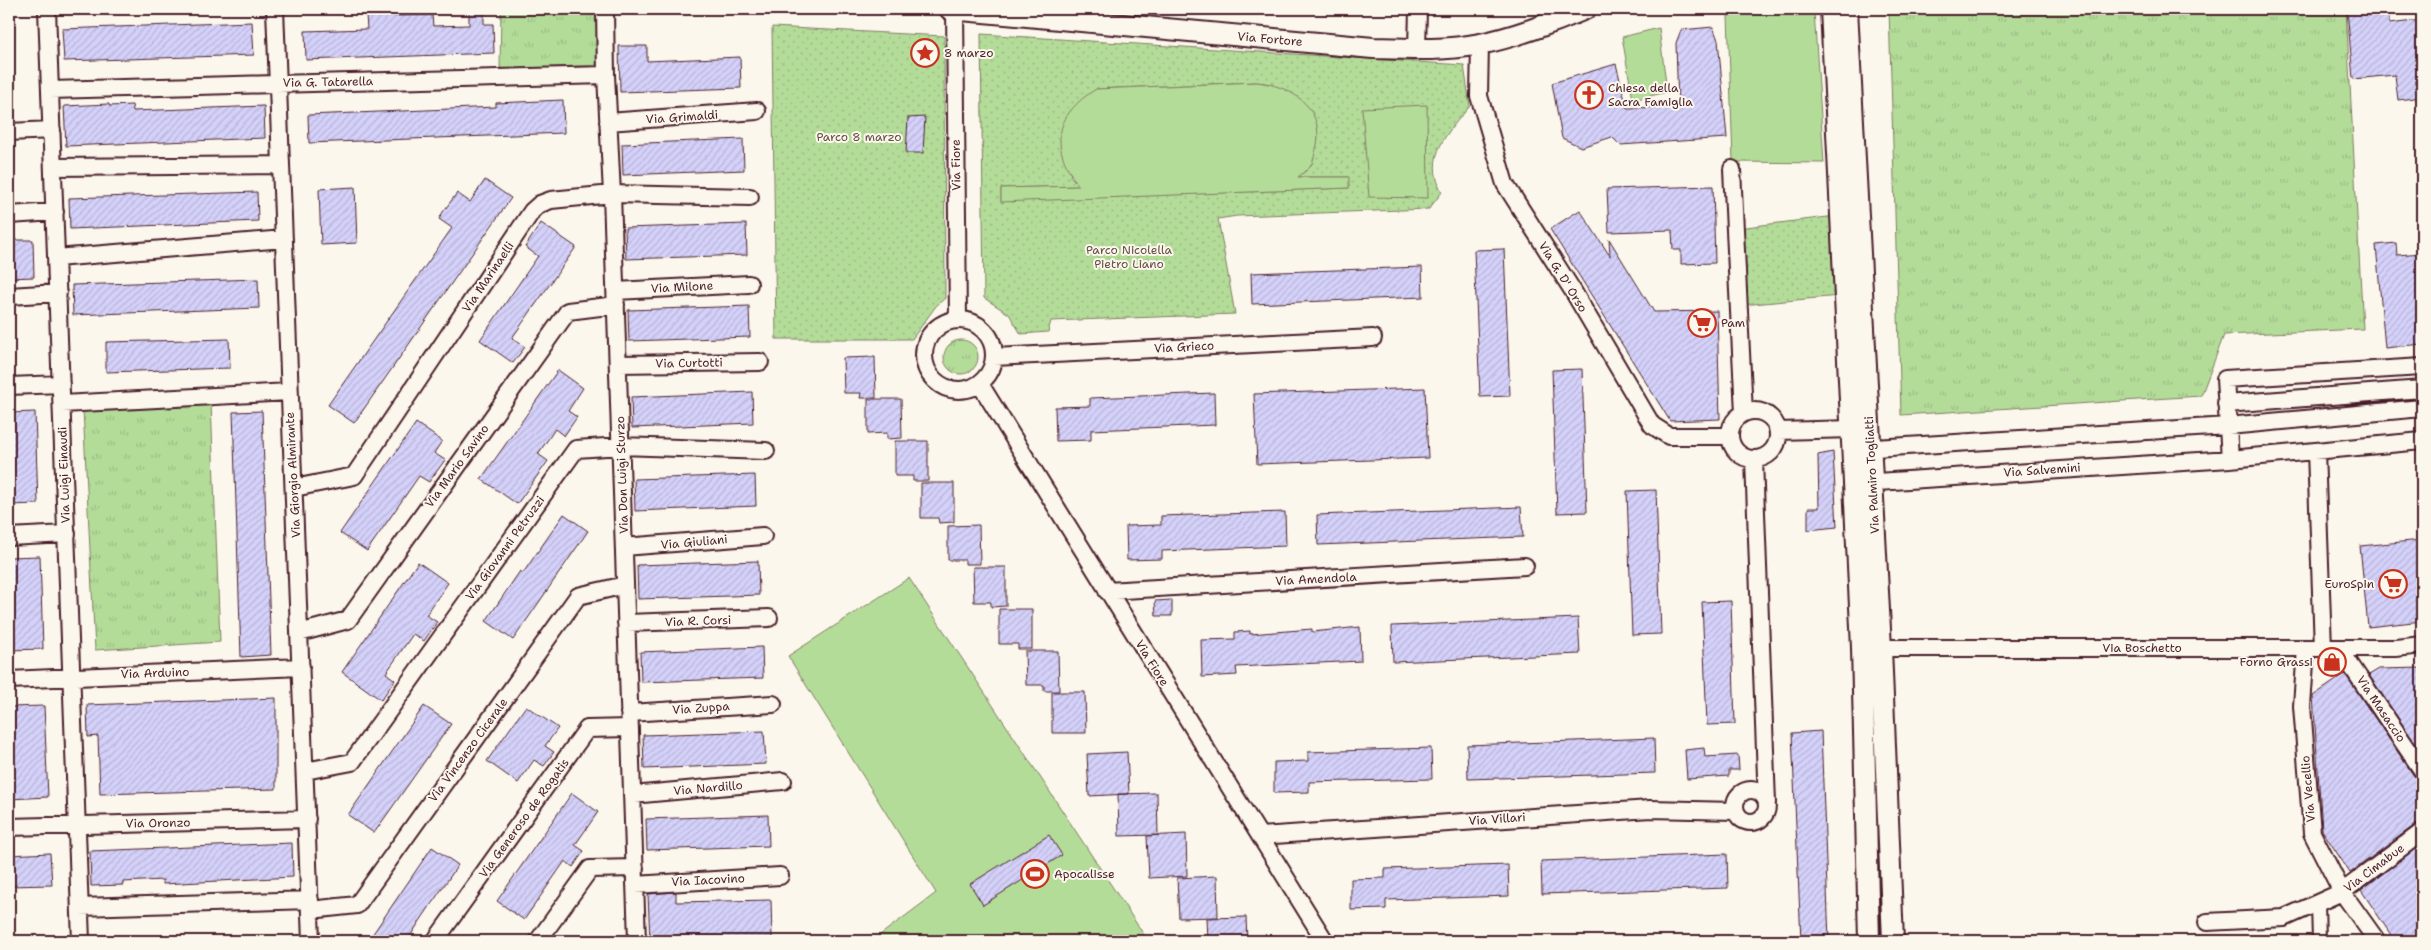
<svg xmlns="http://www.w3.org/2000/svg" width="2431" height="950" viewBox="0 0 2431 950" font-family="'Shantell Sans',sans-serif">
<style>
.grass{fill:url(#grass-tufts);stroke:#7f7e62}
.park{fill:url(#park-dots);stroke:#7f7e62;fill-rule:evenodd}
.garden{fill:#b4dc99;stroke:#7f7e62}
.building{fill:url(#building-hatch);stroke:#4a1f2b}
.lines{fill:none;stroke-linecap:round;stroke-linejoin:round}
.pedestrian-casing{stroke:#4a1f2b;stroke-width:16}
.minor-casing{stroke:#4a1f2b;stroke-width:20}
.tertiary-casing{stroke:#4a1f2b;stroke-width:24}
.pedestrian{stroke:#fbf7ec;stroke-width:12}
.minor{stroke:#fbf7ec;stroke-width:16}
.tertiary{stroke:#fbf7ec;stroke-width:20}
.labels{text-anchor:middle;stroke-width:4;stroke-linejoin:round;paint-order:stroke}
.street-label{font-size:12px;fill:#4a1f2b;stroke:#fbf7ec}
.poi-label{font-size:12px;fill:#4a1f2b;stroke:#fbf7ec;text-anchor:start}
.park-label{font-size:12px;fill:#644e46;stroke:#fbf7ec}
</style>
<defs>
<pattern id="grass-tufts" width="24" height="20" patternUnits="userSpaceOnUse" patternTransform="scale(1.25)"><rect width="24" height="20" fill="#b4dc99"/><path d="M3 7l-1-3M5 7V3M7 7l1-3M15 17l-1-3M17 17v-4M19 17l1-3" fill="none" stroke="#9cbc84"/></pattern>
<pattern id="park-dots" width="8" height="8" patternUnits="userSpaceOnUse" patternTransform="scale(1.25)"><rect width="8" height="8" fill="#b4dc99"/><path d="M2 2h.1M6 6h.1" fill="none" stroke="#9cbc84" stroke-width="1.8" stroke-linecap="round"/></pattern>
<pattern id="building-hatch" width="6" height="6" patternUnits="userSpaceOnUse" patternTransform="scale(1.25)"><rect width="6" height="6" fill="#d4d1fa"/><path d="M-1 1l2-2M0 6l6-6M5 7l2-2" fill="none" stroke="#b8b3d6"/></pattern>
</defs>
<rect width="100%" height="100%" fill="#fbf7ec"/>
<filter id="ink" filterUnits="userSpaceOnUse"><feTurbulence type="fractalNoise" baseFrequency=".02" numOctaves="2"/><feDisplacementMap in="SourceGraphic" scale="10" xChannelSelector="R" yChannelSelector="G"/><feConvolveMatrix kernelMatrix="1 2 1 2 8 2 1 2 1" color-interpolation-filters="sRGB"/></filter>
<g filter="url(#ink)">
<path class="grass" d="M501 9H601L600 65 500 70Z
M1889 9H2346L2363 329 2224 335 2201 396 1901 415Z
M944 357a17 17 0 1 1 34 0a17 17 0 1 1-34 0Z
M211 402 220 642 95 650 83 409Z"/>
<path class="park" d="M772 27 944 36 945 298 936 306 912 339H776Z
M981 34 1464 65 1470 106C1448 132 1423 156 1442 192L1429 209 1237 216 1218 219 1235 314 1051 321 1048 332 1021 334 1009 314 984 298ZM1256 82 1272 84 1298 177H1348L1349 188 1001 201V188L1080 186 1070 176 1096 89Z
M1836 216 1839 296 1742 305 1738 228Z"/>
<path class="garden" d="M1814 11 1824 163 1733 162 1728 15Z
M1659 28 1667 92 1633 100 1622 37Z
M1256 82C1289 85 1324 106 1317 145 1315 152 1314 161 1310 167 1307 171 1301 174 1298 177H1349V188L1001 202V188L1079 186C1050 147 1053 116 1096 89Z
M1427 105 1428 198 1369 197 1362 108Z
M909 578 1148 941H872L936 893 788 656Z"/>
<path class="building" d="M2347 9H2367V14L2388 13 2389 24 2422 20V97L2398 100 2395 75 2353 79Z
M469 10H484V24H493L494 53 306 60 305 31 367 29 366 15 394 13V16L432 15 433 26 469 25Z
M252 22 254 55 64 61 62 29Z
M1713 27 1718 40 1727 138 1620 145 1612 137 1581 147 1562 138 1552 83 1616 64 1627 108 1678 107 1676 43 1681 30Z
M619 46H647V61L740 57 741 88 620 92Z
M563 100 564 133 309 143 308 115 496 107V103Z
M109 104V106L132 105 133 111 264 106 265 138 66 146 64 106Z
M925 117 923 153H906L908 118Z
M743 139 744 170 623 175 622 144Z
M485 180 511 198 354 423 328 405 452 228 439 219 443 212 457 193 470 202Z
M1713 186 1715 263 1681 264V250H1673L1672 230 1609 232 1607 189Z
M355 187 357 243 321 245 319 189Z
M257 192 258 221 70 229 69 198Z
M1580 210 1610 256 1609 239 1654 312 1717 311 1720 419 1670 421 1550 229Z
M541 223 576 247 512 338 525 347 513 363 480 340 538 256 525 247Z
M746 224 747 255 626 259 625 228Z
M9 240H33L34 277 9 278Z
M2396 243 2397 255 2422 253V344L2385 348 2376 245Z
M1504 249 1510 396 1480 397 1474 250Z
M1422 267 1423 297 1252 304 1251 273Z
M258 279 259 308 73 315 72 285Z
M749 306 750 337 629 341 628 310Z
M229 339 230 368 106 372V342Z
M875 357 876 398H860L861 393H844L843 358Z
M1582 369 1587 512 1557 513 1552 370Z
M558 370 583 388 568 411 577 417 564 436 555 429 538 454 548 461 517 504 481 479Z
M1425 388 1428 458 1257 464 1254 394Z
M752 392 753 423 632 428 631 397Z
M1214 393 1215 425 1091 430V440L1056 441 1055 407 1090 406V398Z
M868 399H901L902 438 887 439V433L868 434Z
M262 411 271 655 241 657 233 412Z
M35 412 38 504 9 505V413Z
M416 423 442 441 434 453 445 460 429 482 419 476 367 551 340 533Z
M895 441H928V481H913V476H895Z
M1833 452 1837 527 1808 530V508H1819L1818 455Z
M755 475 756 506 635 511 634 479Z
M921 483H954V522L939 523 938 518H921Z
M1656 490 1661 634 1632 635 1627 491Z
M1521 507 1523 537 1318 545 1317 515Z
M1285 512 1286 546 1162 551V559L1127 560 1126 526 1161 525V516Z
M564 514 588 531 513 640 486 621 520 571 523 573Z
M979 525 980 564H965V560H948V526Z
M2422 540V621L2368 627 2360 546Z
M40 556 43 649 9 650V557Z
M758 561 759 595 638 599 637 565Z
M418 562 448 583 426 615 437 622 424 641 413 634 386 673 395 680 381 700 342 672Z
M973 567H1006V606L991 607V602H974Z
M1172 600V616H1156L1155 601Z
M1731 601 1735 724 1707 725 1702 602Z
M999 609H1032V649H1018V644H999Z
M1578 618 1580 654 1393 662 1392 626Z
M1360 627 1361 661 1236 667 1237 675 1202 677 1201 640 1235 639V632L1250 631V634L1312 629V632Z
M762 647 763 678 641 682 640 652Z
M1025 651H1058L1059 691H1044V685H1026Z
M2422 668V753L2369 675 2379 669Z
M2345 674 2414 776 2422 780V822L2416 824 2350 873 2322 830 2313 696Z
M1052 692H1085L1086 733H1052Z
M276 698V789L100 794 98 736 88 737 87 705Z
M44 706 48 797 9 799V707Z
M424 706 451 724 374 833 348 815Z
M526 706 558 728 545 746 554 752 544 766 534 760 518 783 487 761Z
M764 731 766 764 644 769 643 735Z
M1821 731 1829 941H1801L1792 733Z
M1654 738 1655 773 1468 779 1467 745Z
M1431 748 1432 779 1309 782V792L1274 793V762L1308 761V752Z
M1704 748 1705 757 1738 755 1739 770H1729V776L1687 779 1685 750Z
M1127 752 1129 794 1089 796 1087 754Z
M572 793 598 812 575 845 584 851 573 867 565 861 524 920 497 901Z
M1157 793 1158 835 1119 836 1118 794Z
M768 815 769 846 647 850 646 819Z
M1186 834 1187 876 1149 878 1147 836Z
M1049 835 1062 855 983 905 970 884Z
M292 843 293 877 163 884V880L123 882V885L91 886 90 851Z
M2422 844V941H2395L2361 890Z
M432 847 458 865 420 921 407 941H368Z
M50 853 52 885 9 886V855Z
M1727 854 1728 888 1542 894 1541 861Z
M1508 865 1509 896 1386 900V909L1351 910V879L1385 878V869Z
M1217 876 1218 917 1179 918 1177 878Z
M676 892V902L771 900 772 938 650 941 648 894Z
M1246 917 1247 941H1208L1207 918Z"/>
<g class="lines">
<defs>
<path id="pedestrian" d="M2318 903 2319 941"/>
<path id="minor" d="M47 9 81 941
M275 9 311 941
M605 9 606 75 612 194 637 941
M955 9 958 320
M1480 44 1479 96 1505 184 1573 291 1652 425 1669 436H1729
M1417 49 1418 9
M50 90 606 75
M608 122 757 111
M9 132 52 130
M53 167 281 165
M1732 169 1744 413
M9 215 55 212
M56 258 284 239
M616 291 749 284
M9 296 58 293
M924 355a35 35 0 1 1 70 0a35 35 0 1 1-70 0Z
M994 357 1373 338
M618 364 760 362
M980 384 1325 941
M9 386 61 384
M62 404 289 392
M2226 404 2422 389
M1730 435a24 24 0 1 1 48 0a24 24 0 1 1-48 0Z
M1778 431 1853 429
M1858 449 2228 426 2422 408
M2316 451 2323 648
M2230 459 2225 379 2422 367
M1754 460 1767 803
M1862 483 2230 459 2422 441
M294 488 354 476 532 211 540 204 551 200 612 194 750 197
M9 537 67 534
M624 547 763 536
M1107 591 1525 566
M626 623 769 618
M299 633 348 620 568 311 616 305
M1870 648H2396L2422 645
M2306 648 2302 706 2312 833 2342 892 2377 941
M2339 648 2422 770
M9 680 301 667
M629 713 773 704
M305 771 352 762 576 449 621 446 766 451
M1735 806a16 16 0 1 1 32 0a16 16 0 1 1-32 0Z
M632 795 783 781
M9 827 307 819
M1260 836 1650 809 1735 811
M635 885 780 876
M80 907 310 900
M310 910 357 905 578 596 625 585
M2207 922 2284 918 2342 892 2422 832
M435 941 587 729 630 728
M538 941 590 869 635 868"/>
<path id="tertiary" d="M950 9 1373 48C1408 49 1445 51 1480 44 1511 38 1555 22 1585 9
M1831 9 1862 648 1869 941
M1847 9 1881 648 1893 941"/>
</defs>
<use href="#pedestrian" class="pedestrian-casing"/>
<use href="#minor" class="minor-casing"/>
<use href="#tertiary" class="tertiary-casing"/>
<use href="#pedestrian" class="pedestrian"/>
<use href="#minor" class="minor"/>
<use href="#tertiary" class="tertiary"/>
</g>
</g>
<defs>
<symbol id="sight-ring" viewBox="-11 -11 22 22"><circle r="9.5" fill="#fbf7ec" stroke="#c8321e" stroke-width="1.5"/><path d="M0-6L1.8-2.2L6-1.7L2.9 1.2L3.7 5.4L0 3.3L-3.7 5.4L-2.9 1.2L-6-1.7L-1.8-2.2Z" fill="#c8321e"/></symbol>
<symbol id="church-ring" viewBox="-11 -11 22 22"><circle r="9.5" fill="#fbf7ec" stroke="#c8321e" stroke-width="1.5"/><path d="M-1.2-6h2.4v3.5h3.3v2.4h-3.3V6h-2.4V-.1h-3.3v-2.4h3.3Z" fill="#c8321e"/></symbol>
<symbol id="supermarket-ring" viewBox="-11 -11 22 22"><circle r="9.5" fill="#fbf7ec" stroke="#c8321e" stroke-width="1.5"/><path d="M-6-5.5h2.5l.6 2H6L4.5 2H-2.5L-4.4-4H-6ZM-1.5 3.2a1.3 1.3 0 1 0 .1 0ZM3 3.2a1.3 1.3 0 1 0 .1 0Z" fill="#c8321e"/></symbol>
<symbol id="shop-ring" viewBox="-11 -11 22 22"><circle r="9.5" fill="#fbf7ec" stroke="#c8321e" stroke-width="1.5"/><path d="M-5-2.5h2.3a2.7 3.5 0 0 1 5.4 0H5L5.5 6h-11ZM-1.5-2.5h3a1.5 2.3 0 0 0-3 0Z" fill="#c8321e"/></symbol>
<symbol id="stadium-ring" viewBox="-11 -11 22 22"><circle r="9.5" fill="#fbf7ec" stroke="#c8321e" stroke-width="1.5"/><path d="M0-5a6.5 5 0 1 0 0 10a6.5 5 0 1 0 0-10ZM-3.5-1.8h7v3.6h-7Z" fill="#c8321e"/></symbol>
</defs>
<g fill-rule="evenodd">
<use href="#sight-ring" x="909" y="37" width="32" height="32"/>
<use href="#church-ring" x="1573" y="79" width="32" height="32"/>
<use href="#supermarket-ring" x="1686" y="307" width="32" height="32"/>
<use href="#supermarket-ring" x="2377" y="568" width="32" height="32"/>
<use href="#shop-ring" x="2316" y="646" width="32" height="32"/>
<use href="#stadium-ring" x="1019" y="858" width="32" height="32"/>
</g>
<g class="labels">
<g class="street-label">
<text transform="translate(1270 39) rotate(5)" y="4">Via Fortore</text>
<text transform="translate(328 82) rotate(-1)" y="4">Via G. Tatarella</text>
<text transform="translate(682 117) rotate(-4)" y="4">Via Grimaldi</text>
<text transform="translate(956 165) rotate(-91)" y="4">Via Fiore</text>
<text transform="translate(488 277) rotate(-56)" y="4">Via Marinaelli</text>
<text transform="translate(1563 277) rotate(58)" y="4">Via G. D' Orso</text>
<text transform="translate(682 287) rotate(-3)" y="4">Via Milone</text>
<text transform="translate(1184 347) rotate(-3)" y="4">Via Grieco</text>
<text transform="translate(689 363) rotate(-1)" y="4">Via Curtotti</text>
<text transform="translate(457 466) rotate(-54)" y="4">Via Mario Savino</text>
<text transform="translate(2042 470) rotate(-4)" y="4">Via Salvemini</text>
<text transform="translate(64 475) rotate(-92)" y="4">Via Luigi Einaudi</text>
<text transform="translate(293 475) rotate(-93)" y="4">Via Giorgio Almirante</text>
<text transform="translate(622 475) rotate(-92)" y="4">Via Don Luigi Sturzo</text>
<text transform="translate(1872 475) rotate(-93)" y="4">Via Palmiro Togliatti</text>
<text transform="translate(694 542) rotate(-5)" y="4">Via Giuliani</text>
<text transform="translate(505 548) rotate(-54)" y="4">Via Giovanni Petruzzi</text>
<text transform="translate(1316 579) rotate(-3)" y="4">Via Amendola</text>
<text transform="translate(698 621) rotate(-2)" y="4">Via R. Corsi</text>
<text x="2142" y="652">Via Boschetto</text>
<text transform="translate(1152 663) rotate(58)" y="4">Via Fiore</text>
<text transform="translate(155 673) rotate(-2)" y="4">Via Arduino</text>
<text transform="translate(701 708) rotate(-4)" y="4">Via Zuppa</text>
<text transform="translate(2381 709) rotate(56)" y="4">Via Masaccio</text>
<text transform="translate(468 750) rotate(-54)" y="4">Via Vincenzo Cicerale</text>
<text transform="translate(708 788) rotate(-5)" y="4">Via Nardillo</text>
<text transform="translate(2308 789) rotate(-95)" y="4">Via Vecellio</text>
<text transform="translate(524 818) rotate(-54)" y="4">Via Generoso de Rogatis</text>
<text transform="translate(1497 819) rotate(-4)" y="4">Via Villari</text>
<text transform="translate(158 823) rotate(-1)" y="4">Via Oronzo</text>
<text transform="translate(2374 868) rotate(-37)" y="4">Via Cimabue</text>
<text transform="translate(708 880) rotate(-3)" y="4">Via Iacovino</text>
</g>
<g class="poi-label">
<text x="944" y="57">8 marzo</text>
<text x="1608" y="92">Chiesa della<tspan x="1608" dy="14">Sacra Famiglia</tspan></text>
<text x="1721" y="327">Pam</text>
<text x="2374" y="588" text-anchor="end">EuroSpin</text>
<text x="2313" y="666" text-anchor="end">Forno Grassi</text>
<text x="1054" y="878">Apocalisse</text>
</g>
<g class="park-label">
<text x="859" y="141">Parco 8 marzo</text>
<text x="1129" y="254">Parco Nicolella<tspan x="1129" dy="14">Pietro Liano</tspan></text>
</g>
</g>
<rect width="2431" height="950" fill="none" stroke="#fbf7ec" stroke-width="30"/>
<rect x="15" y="15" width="2401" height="920" fill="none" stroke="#4a1f2b" stroke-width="2" filter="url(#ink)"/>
</svg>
